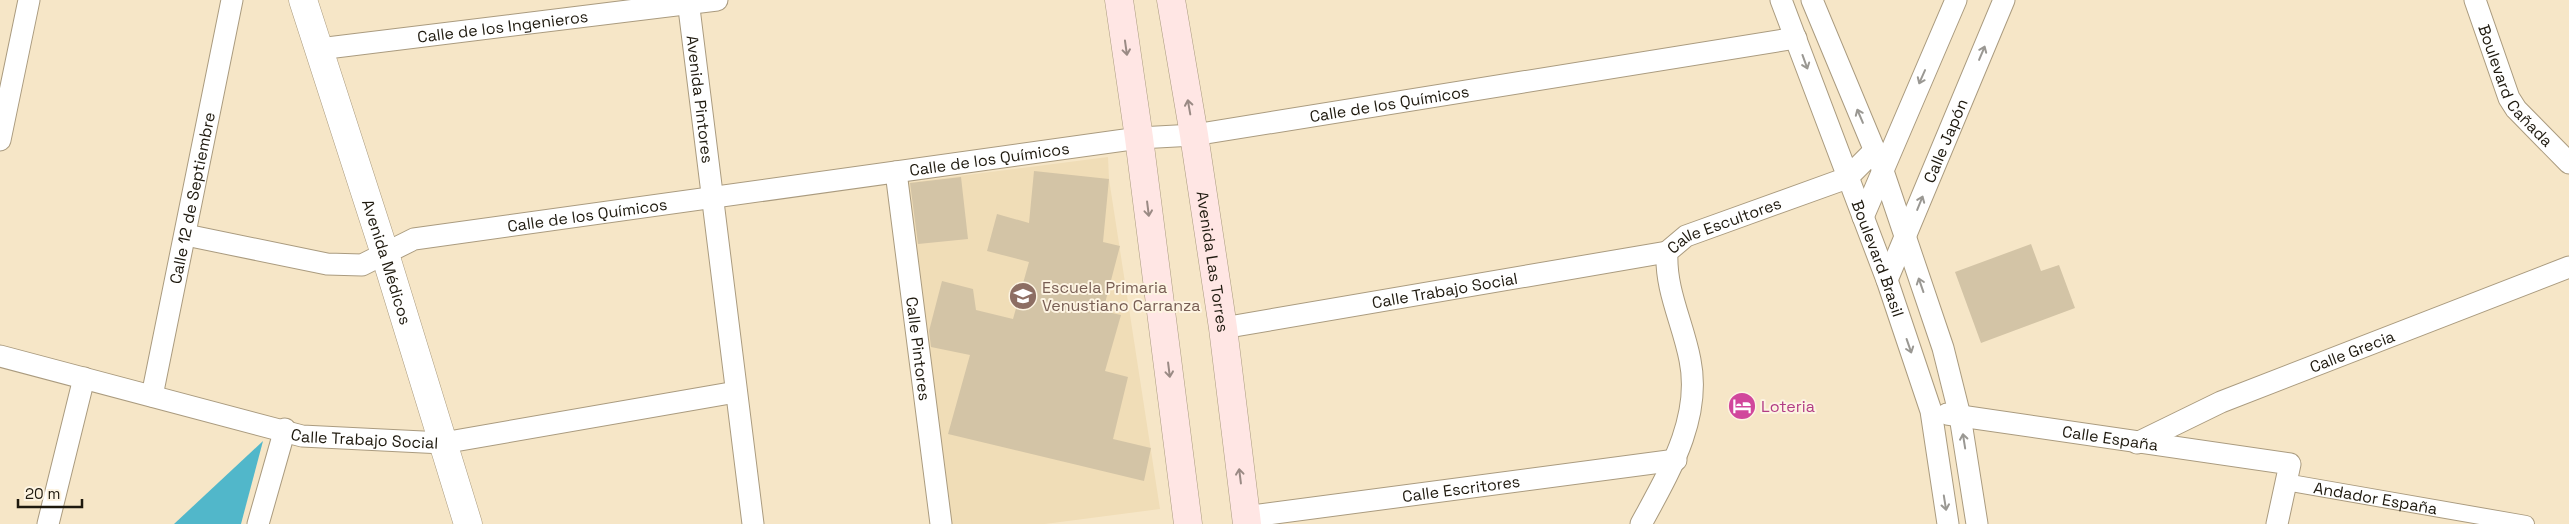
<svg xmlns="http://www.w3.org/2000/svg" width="2569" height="524" viewBox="0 0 2569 524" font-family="'Space Grotesk',sans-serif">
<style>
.built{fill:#f0ddb7}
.water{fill:#51b7ca}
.building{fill:#d3c4a6}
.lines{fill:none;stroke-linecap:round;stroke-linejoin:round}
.pedestrian-casing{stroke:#aa9b7f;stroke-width:18}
.minor-casing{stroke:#aa9b7f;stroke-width:23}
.tertiary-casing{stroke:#aa9b7f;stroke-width:29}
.secondary-casing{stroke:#aa9b7f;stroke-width:29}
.pedestrian{stroke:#fff;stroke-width:16}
.minor{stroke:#fff;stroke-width:21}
.tertiary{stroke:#fff;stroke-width:28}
.secondary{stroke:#ffe6e4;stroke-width:28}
.oneway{stroke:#9a8a84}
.oneway2{stroke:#9a9893}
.labels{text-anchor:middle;stroke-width:4;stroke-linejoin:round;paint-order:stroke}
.street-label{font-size:16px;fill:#1e190e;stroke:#fdf4e2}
.education-label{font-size:16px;fill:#785e54;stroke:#fdf4e2;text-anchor:start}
.hotel-label{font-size:16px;fill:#b23c85;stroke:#fdf4e2;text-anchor:start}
</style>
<rect width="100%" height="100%" fill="#f6e6c7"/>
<path class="built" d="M1108 157 1109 179 1160 509 1045 524H951L904 183Z"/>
<path class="water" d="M263 441 241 524H174Z"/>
<path class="building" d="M1034 171 1109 179 1103 242 1120 246 1103 311 1121 315 1105 371 1128 377 1113 439 1151 448 1144 481 948 434 970 355 931 347 929 331 942 281 973 289 976 310 1013 319 1029 262 987 251 997 214 1029 223Z
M961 177 968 239 918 244 910 183Z
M2031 244 2041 271 2059 265 2075 308 1981 343 1955 272Z"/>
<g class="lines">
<defs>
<g id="pedestrian">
<path id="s1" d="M2285 482 2526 524"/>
</g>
<g id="minor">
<path id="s2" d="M688 0 753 524"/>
<path id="s3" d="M1781 0 1887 280 1931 411 1948 524"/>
<path d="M1812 0 1882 168 1943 348 1960 416 1977 524"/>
<path id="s4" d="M2475 0 2509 98 2516 109 2569 163"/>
<path id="s5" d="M319 49 717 0"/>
<path d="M0 140 29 0"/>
<path id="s6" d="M896 172 941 524"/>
<path d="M1863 217 1956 0"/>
<path id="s7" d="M186 235 327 264 362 265 414 239 1139 138 1194 135 1796 38"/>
<path id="s8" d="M1887 280 2004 0"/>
<path id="s9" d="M1223 328 1667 252"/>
<path id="s10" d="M0 356 302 436 443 443 736 392"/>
<path id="s11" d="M152 396 232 0"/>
<path id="s12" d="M1947 414 2290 464 2277 524"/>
<path id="s13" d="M2137 443 2221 402 2569 267"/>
<path id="s14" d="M1245 517 1676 460"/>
<path d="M48 524 84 378"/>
<path d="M258 524 285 429"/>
<path id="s15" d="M1641 524C1668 474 1702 419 1690 360 1683 323 1665 290 1667 252L1686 236 1847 178 1875 150"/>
</g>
<g id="tertiary">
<path id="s16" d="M303 0 385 254 468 524"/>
</g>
<g id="secondary">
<path d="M1119 0 1139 138 1188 524"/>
<path id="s17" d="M1171 0 1194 135 1223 328 1247 524"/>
</g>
</defs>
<use href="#pedestrian" class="pedestrian-casing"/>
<use href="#minor" class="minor-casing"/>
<use href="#tertiary" class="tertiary-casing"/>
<use href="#secondary" class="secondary-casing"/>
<use href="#pedestrian" class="pedestrian"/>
<use href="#minor" class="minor"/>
<use href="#tertiary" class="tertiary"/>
<use href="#secondary" class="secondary"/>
</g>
<defs><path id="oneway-shaft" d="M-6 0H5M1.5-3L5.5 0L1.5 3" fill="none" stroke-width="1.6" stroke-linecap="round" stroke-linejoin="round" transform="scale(1.25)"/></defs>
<g class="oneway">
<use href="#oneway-shaft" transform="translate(1126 48) rotate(82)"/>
<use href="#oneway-shaft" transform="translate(1189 107) rotate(-100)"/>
<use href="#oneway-shaft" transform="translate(1148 209) rotate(83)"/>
<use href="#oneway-shaft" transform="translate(1169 370) rotate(83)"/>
<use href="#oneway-shaft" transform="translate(1240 476) rotate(-97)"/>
</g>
<g class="oneway2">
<use href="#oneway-shaft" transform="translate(1982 53) rotate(-67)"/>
<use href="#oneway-shaft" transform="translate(1805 62) rotate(70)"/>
<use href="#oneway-shaft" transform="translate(1922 77) rotate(114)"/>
<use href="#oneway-shaft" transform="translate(1860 116) rotate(-113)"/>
<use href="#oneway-shaft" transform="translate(1920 203) rotate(-68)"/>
<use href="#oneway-shaft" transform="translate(1921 285) rotate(-109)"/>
<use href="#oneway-shaft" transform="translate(1909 346) rotate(71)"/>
<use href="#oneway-shaft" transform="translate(1964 441) rotate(-99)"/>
<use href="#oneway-shaft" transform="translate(1945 503) rotate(81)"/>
</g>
<defs>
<symbol id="school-disc" viewBox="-11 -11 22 22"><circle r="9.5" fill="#8d6e63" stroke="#fdf4e2"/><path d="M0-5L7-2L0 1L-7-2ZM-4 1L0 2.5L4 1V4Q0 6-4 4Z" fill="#fff"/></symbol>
<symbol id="hotel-disc" viewBox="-11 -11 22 22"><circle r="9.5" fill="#d1479c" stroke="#fdf4e2"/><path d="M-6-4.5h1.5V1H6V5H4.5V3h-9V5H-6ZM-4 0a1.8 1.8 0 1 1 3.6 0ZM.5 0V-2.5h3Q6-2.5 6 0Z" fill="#fff"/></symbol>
</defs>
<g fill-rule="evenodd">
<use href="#school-disc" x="1007" y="280" width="32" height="32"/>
<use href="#hotel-disc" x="1726" y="390" width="32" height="32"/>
</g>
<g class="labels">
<g class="street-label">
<text dy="6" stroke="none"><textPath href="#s5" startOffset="185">Calle de los Ingenieros</textPath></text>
<text dy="6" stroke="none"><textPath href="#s4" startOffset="96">Boulevard Cañada</textPath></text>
<text dy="6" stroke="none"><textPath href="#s2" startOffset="100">Avenida Pintores</textPath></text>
<text dy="6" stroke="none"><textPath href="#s7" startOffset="1222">Calle de los Químicos</textPath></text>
<text dy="6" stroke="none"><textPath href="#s8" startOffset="151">Calle Japón</textPath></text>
<text dy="6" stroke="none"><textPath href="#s7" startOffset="818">Calle de los Químicos</textPath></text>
<text dy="6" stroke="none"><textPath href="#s11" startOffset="202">Calle 12 de Septiembre</textPath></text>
<text dy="6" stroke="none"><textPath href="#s7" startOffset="412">Calle de los Químicos</textPath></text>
<text dy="6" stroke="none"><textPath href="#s15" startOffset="350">Calle Escultores</textPath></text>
<text dy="6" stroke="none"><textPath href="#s3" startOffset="276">Boulevard Brasil</textPath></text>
<text dy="6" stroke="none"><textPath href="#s17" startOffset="265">Avenida Las Torres</textPath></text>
<text dy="6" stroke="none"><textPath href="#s16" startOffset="275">Avenida Médicos</textPath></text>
<text dy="6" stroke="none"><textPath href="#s9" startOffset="225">Calle Trabajo Social</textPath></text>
<text dy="6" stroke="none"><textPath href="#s6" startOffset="178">Calle Pintores</textPath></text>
<text dy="6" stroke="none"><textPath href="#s13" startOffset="234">Calle Grecia</textPath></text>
<text dy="6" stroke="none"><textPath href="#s10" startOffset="375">Calle Trabajo Social</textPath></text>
<text dy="6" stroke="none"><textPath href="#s12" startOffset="165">Calle España</textPath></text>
<text dy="6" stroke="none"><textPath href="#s14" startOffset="218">Calle Escritores</textPath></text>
<text dy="6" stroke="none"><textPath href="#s1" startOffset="92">Andador España</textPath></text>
</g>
<g class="education-label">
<text x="1042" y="293">Escuela Primaria<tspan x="1042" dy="18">Venustiano Carranza</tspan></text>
</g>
<g class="hotel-label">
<text x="1761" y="412">Loteria</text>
</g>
</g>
<path d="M18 499v8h64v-8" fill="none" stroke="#1e190e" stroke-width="2.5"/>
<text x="25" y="499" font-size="15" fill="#1e190e" stroke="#fdf4e2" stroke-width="4" paint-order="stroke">20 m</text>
</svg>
